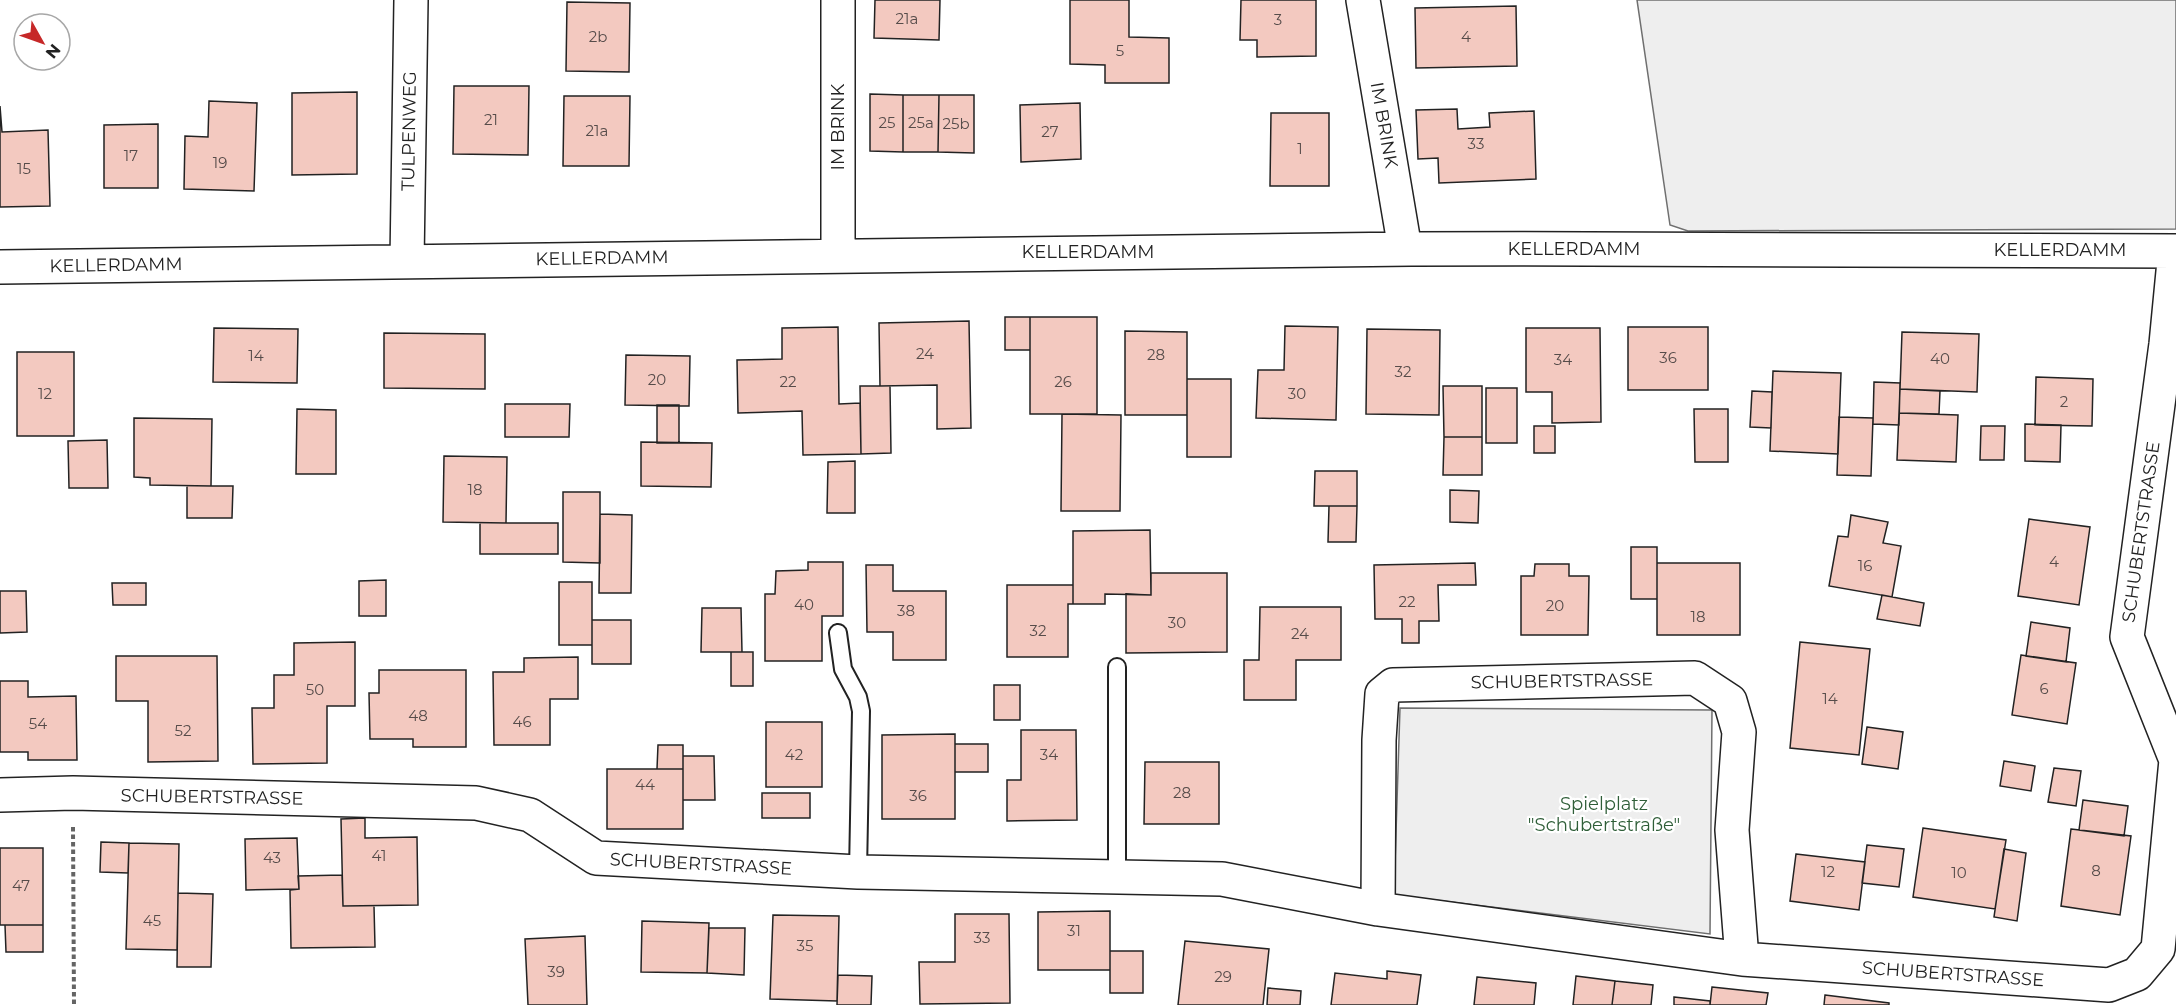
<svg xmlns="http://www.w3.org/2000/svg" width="2176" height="1005" viewBox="0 0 2176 1005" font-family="Montserrat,sans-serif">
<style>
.green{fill:#eee;stroke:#6f6f6f;stroke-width:1.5}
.building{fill:#f3c9c0;stroke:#222;stroke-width:1.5}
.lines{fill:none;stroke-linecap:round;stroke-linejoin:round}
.service-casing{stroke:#222;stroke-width:20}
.minor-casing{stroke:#222;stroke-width:36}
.path{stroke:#646464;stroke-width:4;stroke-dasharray:4.5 3;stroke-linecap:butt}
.service{stroke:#fff;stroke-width:16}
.minor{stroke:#fff;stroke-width:33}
.labels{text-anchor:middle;stroke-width:4.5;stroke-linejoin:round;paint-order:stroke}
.number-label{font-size:15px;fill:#564c4a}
.street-label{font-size:18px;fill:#222;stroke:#fff}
.park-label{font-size:18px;fill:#2f5e38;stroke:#fff}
</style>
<rect width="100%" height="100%" fill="#fff"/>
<path class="green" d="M1637 0H2176V229L1688 231 1670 225Z
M1400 708 1712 710 1710 934 1394 895Z"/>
<path class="building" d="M875 0H940L939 40 874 38Z
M1070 0H1129V37L1169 38V83H1105V65L1070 64Z
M1241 0H1316V56L1257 57V40H1240Z
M567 2 630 3 629 72 566 71Z
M1516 6 1517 66 1416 68 1415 8Z
M454 86H529L528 155 453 154Z
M357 92V174L292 175V93Z
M870 94 903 95V152L870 151Z
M903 95H939L938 152H903Z
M939 95H974V153L938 152Z
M564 96H630L629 166H563Z
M209 101 257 103 254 191 184 189 185 136 208 137Z
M1080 103 1081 159 1021 162 1020 105Z
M0 106 2 132 48 130 50 206 0 207Z
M1457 109 1458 129 1490 127 1489 113 1534 111 1536 179 1439 183 1438 158 1418 159 1416 110Z
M1271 113H1329V186H1270Z
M158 124V188H104V125Z
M1005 317H1030V350H1005Z
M1030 317H1097V414H1030Z
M969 321 971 428 937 429V385L880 386 879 323Z
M1285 326 1338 327 1336 420 1256 418 1258 370H1284Z
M838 327 839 404 860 403 861 454 803 455 802 411 738 413 737 360 782 359V328Z
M1628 327H1708V390H1628Z
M214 328 298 329 297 383 213 382Z
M1526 328H1600L1601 422 1552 423V392H1526Z
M1367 329 1440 330 1439 415 1366 414Z
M1125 331 1187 332V415H1125Z
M1902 332 1979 334 1977 392 1900 389Z
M384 333 485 334V389L384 388Z
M17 352H74V436H17Z
M626 355 690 356 689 406 625 405Z
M1773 371 1841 373 1838 454 1770 451Z
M2036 377 2093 379 2092 426 2035 425Z
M1187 379H1231V457H1187Z
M1874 382 1900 383 1899 425 1873 424Z
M860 386H890L891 453 861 454Z
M1443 386H1482V437H1444Z
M1486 388H1517V443H1486Z
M1900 389 1940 391 1939 414 1899 413Z
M1752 391 1772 392 1771 428 1750 427Z
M505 404H570L569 437H505Z
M657 405H679V443H657Z
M297 409 336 410V474H296Z
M1694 409H1728V462H1695Z
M1899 413 1958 415 1956 462 1897 460Z
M1062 414 1121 415 1120 511H1061Z
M1839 417 1873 418 1871 476 1837 475Z
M134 418 212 419 211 486 150 485V478L134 477Z
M2025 424 2061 425 2060 462 2025 461Z
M1534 426H1555V453H1534Z
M1981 426H2005L2004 460H1980Z
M1444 437H1482V475H1443Z
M107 440 108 488H69L68 441Z
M641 442 712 443 711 487 641 486Z
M444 456 507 457 506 523 443 522Z
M855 461V513H827L828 462Z
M1315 471H1357V506H1314Z
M187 486H233L232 518H187Z
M1450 490 1479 491 1478 523 1450 522Z
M563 492H600V563L563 562Z
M1329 506H1357L1356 542H1328Z
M600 514 632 515 631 593H599Z
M1851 515 1888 522 1883 543 1901 546 1892 597 1829 586 1838 536 1848 537Z
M2029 519 2090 527 2079 605 2018 596Z
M480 523H558V554H480Z
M1150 530 1151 595 1105 594V604H1073V531Z
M1631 547H1657V599H1631Z
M808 562H843V616H822V661H765V594H775L776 571 808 570Z
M1475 563 1476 585H1438L1439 621H1419V643H1402V619H1375L1374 565Z
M1657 563H1740V635H1657Z
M1535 564H1569V576H1589L1588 635H1521V576H1534Z
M866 565H893V591H946V660H893V632H867Z
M1151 573H1227V652L1126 653V594L1151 595Z
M386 580V616H359V581Z
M559 582H592V645H559Z
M112 583H146V605H113Z
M1007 585H1073V604H1068V657H1007Z
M0 591H26L27 632 0 633Z
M1882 595 1924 603 1920 626 1877 619Z
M1260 607H1341V660H1296V700H1244V660H1259Z
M702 608H741L742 652H701Z
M592 620H631V664H592Z
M2031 622 2070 628 2066 662 2026 656Z
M355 642V706H327V763L253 764 252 708H274V675H294V643Z
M1800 642 1870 649 1859 755 1790 748Z
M731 652H753V686H731Z
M2021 655 2076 663 2067 724 2012 715Z
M116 656H217L218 761 148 762V701H116Z
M578 657V699H550V745H494L493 672H524V658Z
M379 670H466V747H413V739H370L369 693H379Z
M0 681H28V697L76 696 77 760H28V752H0Z
M994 685H1020V720H994Z
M766 722H822V787H766Z
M1867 727 1903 732 1898 769 1862 764Z
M1021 730H1076L1077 820 1007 821V780H1021Z
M955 734V819H882V735Z
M955 744H988V772H955Z
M658 745H683V769H657Z
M683 756H714L715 800H683Z
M2004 761 2035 766 2031 791 2000 786Z
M1145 762H1219V824H1144Z
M2054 768 2081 771 2076 806 2048 802Z
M607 769H683V829H607Z
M762 793H810V818H762Z
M2083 800 2128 806 2124 836 2079 830Z
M365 818V838L417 837 418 905 343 906 341 819Z
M1923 828 2006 840 1995 909 1913 897Z
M2071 829 2131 836 2120 915 2061 906Z
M297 838 299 889 246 890 245 839Z
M101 842 129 843 128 873 100 872Z
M129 843 179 844 177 950 126 949Z
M1867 845 1904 849 1899 887 1862 883Z
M0 848H43V925H0Z
M2004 849 2026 853 2017 921 1994 917Z
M1796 854 1865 862 1859 910 1790 901Z
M342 875 343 906H374L375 947 291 948 290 890 299 889 298 876Z
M178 893 213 894 211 967H177Z
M1110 911V970H1038V912Z
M955 914H1009L1010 1003 920 1004 919 962H955Z
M773 915 839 916 837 1001 770 999Z
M642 921 709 923 707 973 641 972Z
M5 925H43V952H6Z
M709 928H745L744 975 707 973Z
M585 936 587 1005H528L525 939Z
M1185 941 1269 949 1263 1005H1178Z
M1110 951H1143V993H1110Z
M1387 971 1421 975 1417 1005H1331L1335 973 1387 979Z
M838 975 872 976 871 1005H837Z
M1576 976 1615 981 1612 1005H1573Z
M1477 977 1536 983 1534 1005H1474Z
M1615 981 1653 985 1651 1005H1612Z
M1712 987 1768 993 1766 1005H1710Z
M1268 988 1301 991 1300 1005H1267Z
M1825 995 1889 1003V1005H1824Z
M1674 997 1710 1001V1005H1674Z"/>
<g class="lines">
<defs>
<path id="service" d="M838 633 843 669 858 697 861 711 858 872
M1117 667V877"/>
<path id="minor" d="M838 0V254
M1363 0 1405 249
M407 261 411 0
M0 267C470 261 940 252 1411 249 1666 248 1921 251 2176 251
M0 795 73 793 476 803 530 815 596 858 858 872 1222 879 1378 909 1742 959 2109 985 2137 974 2158 949 2176 760 2127 637 2166 344 2175 251
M1378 909 1379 740 1382 694 1393 685 1695 678 1730 701 1739 732 1732 830 1742 959"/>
</defs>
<use href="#service" class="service-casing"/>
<use href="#minor" class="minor-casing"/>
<path class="path" d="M73 827 74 1005"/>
<use href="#service" class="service"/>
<use href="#minor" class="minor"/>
</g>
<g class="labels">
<g class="number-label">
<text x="907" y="24">21a</text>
<text x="1278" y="25">3</text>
<text x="598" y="42">2b</text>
<text x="1466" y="42">4</text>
<text x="1120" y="56">5</text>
<text x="491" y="125">21</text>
<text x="887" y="128">25</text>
<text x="921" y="128">25a</text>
<text x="956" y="129">25b</text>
<text x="597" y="136">21a</text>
<text x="1050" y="137">27</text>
<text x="1476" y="149">33</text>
<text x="1300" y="154">1</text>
<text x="131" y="161">17</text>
<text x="220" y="168">19</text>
<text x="24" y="174">15</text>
<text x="925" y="359">24</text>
<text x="1156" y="360">28</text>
<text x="256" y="361">14</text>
<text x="1668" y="363">36</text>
<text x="1940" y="364">40</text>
<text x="1563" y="365">34</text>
<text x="1403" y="377">32</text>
<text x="657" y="385">20</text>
<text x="788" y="387">22</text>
<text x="1063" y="387">26</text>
<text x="45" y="399">12</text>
<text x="1297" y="399">30</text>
<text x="2064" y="407">2</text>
<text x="475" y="495">18</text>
<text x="2054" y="567">4</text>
<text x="1865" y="571">16</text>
<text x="1407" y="607">22</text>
<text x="804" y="610">40</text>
<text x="1555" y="611">20</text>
<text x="906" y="616">38</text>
<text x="1698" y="622">18</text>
<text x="1177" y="628">30</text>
<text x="1038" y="636">32</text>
<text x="1300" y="639">24</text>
<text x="2044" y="694">6</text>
<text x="315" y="695">50</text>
<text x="1830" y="704">14</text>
<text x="418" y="721">48</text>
<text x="522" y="727">46</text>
<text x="38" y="729">54</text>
<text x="183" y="736">52</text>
<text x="794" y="760">42</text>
<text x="1049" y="760">34</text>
<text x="645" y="790">44</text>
<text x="1182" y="798">28</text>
<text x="918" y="801">36</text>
<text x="379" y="861">41</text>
<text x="272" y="863">43</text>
<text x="2096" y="876">8</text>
<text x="1828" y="877">12</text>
<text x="1959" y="878">10</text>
<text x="21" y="891">47</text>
<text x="152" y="926">45</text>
<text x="1074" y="936">31</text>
<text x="982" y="943">33</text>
<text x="805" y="951">35</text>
<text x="556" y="977">39</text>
<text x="1223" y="982">29</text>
</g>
<g class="street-label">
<text transform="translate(1384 125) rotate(80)" y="6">IM BRINK</text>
<text transform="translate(838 127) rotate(-90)" y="6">IM BRINK</text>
<text transform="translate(409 131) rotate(-89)" y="6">TULPENWEG</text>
<text x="1574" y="255">KELLERDAMM</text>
<text x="2060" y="256">KELLERDAMM</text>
<text x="1088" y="258">KELLERDAMM</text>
<text transform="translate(602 258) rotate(-1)" y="6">KELLERDAMM</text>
<text transform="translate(116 265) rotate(-1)" y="6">KELLERDAMM</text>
<text transform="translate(2141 532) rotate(-82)" y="6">SCHUBERTSTRASSE</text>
<text transform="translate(1562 681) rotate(-1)" y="6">SCHUBERTSTRASSE</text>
<text transform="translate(212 797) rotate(1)" y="6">SCHUBERTSTRASSE</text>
<text transform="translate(701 864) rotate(3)" y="6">SCHUBERTSTRASSE</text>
<text transform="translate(1953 974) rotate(4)" y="6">SCHUBERTSTRASSE</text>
</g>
<g class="park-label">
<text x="1604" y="810">Spielplatz<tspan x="1604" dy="21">"Schubertstraße"</tspan></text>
</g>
</g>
<g transform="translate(42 42) rotate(130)"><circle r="28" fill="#ffffff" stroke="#a7a7a7" stroke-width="1.5"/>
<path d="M0-4.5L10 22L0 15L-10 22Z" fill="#c62828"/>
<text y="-9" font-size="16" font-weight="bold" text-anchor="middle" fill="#222222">N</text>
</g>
</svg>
